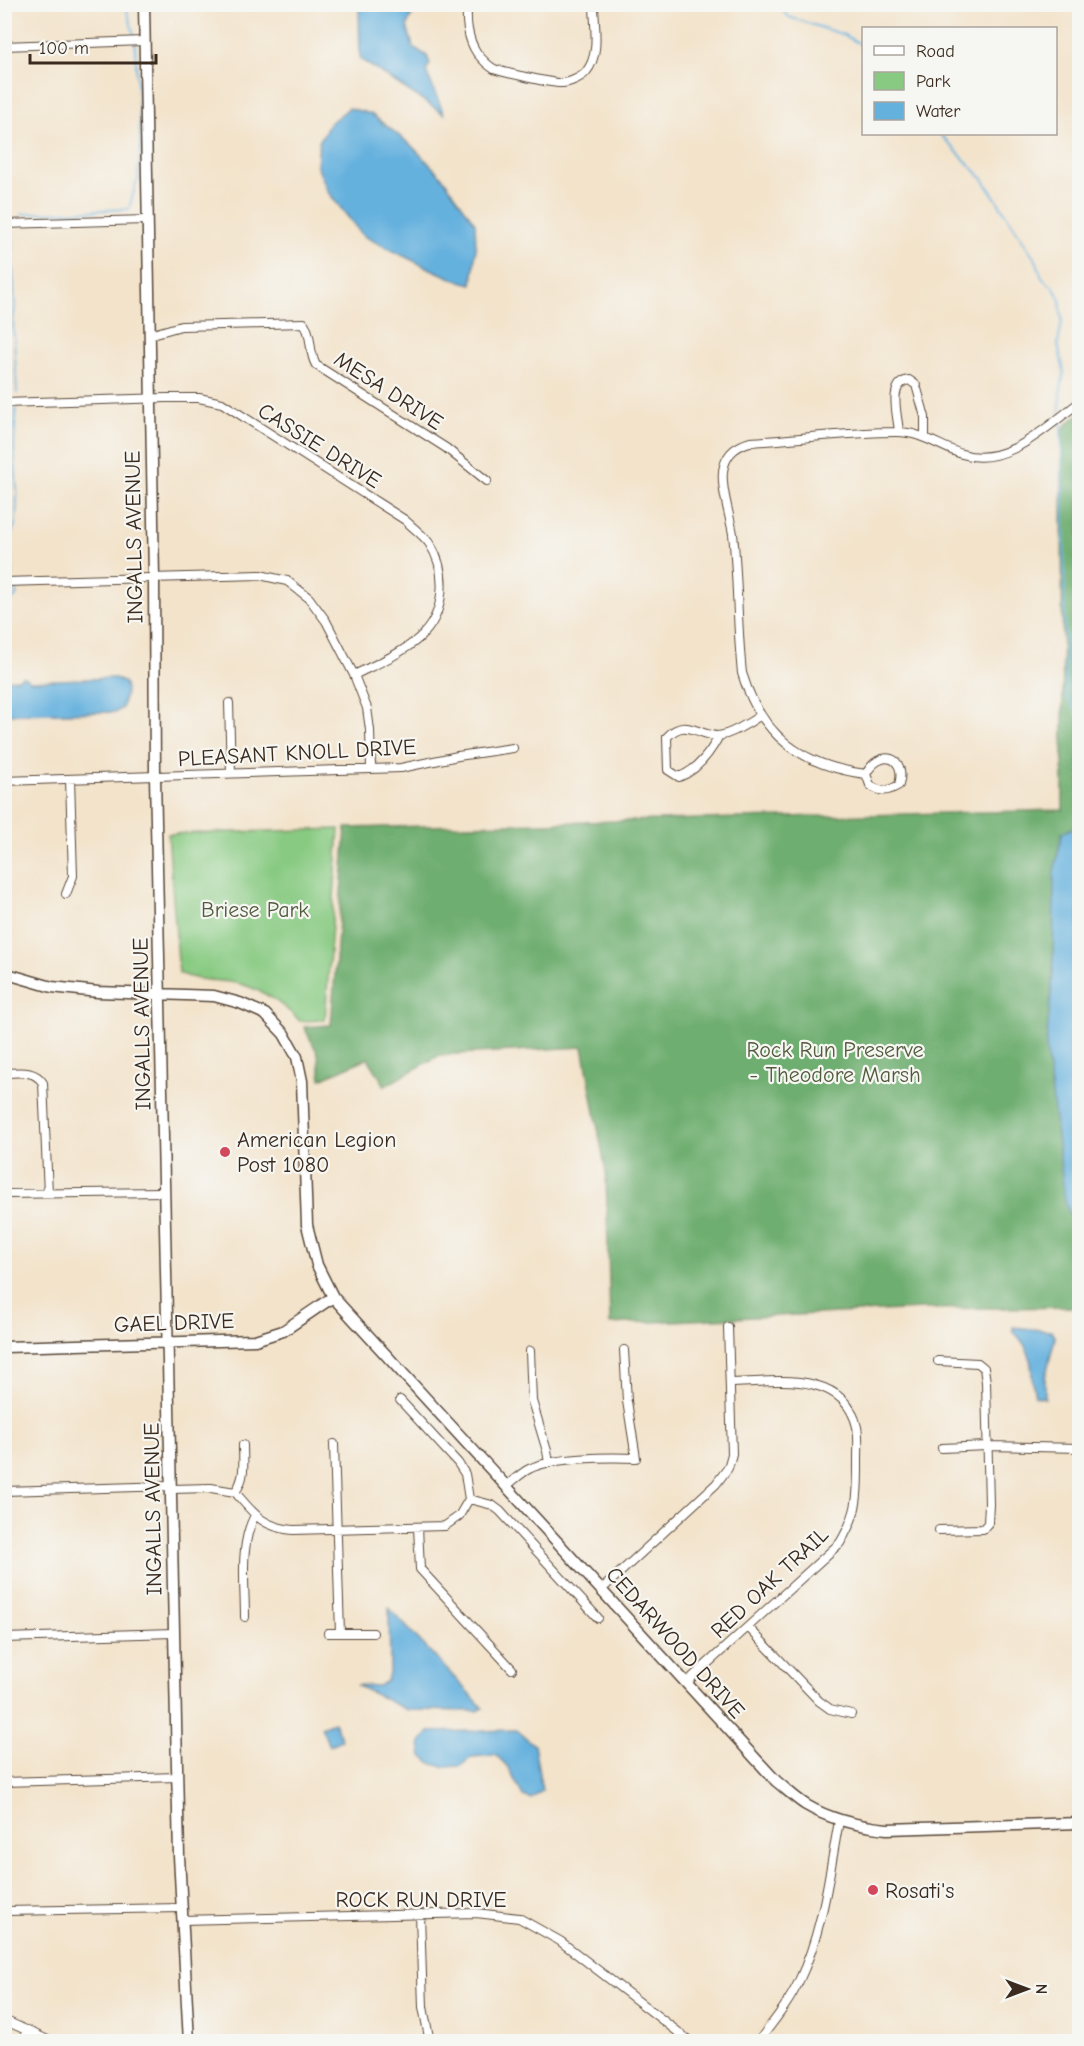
<svg xmlns="http://www.w3.org/2000/svg" width="1084" height="2046" viewBox="0 0 1084 2046" font-family="'Comic Neue',sans-serif">
<style>
.green{fill:#88ca82;stroke:#627a50;stroke-width:1.5}
.forest{fill:#6eae70;stroke:#546c47;stroke-width:1.5}
.water{fill:#65b1de;stroke:#506e7e;stroke-width:1.5}
.lines{fill:none;stroke-linecap:round;stroke-linejoin:round}
.stream{stroke:#65b1de;stroke-width:2}
.minor-casing{stroke:#574638;stroke-width:10}
.tertiary-casing{stroke:#574638;stroke-width:13}
.minor{stroke:#fff;stroke-width:8}
.tertiary{stroke:#fff;stroke-width:10}
.poi-dot{fill:#d1495b;stroke:#f6f6f2;stroke-width:2}
.labels{text-anchor:middle;stroke-width:4.5;stroke-linejoin:round;paint-order:stroke}
.street-label{font-size:22px;fill:#3b2a1e;stroke:#f6f6f2}
.park-label{font-size:22px;fill:#525a3c;stroke:#f6f6f2}
.poi-label{font-size:22px;fill:#3b2a1e;stroke:#f6f6f2;text-anchor:start}
</style>
<rect width="100%" height="100%" fill="#f6f6f2"/>
<filter id="ink" filterUnits="userSpaceOnUse"><feTurbulence type="fractalNoise" baseFrequency=".0167" numOctaves="2"/><feDisplacementMap in="SourceGraphic" scale="12" xChannelSelector="R" yChannelSelector="G"/><feConvolveMatrix kernelMatrix="1 2 1 2 8 2 1 2 1" color-interpolation-filters="sRGB"/></filter>
<filter id="wash" filterUnits="userSpaceOnUse"><feTurbulence type="fractalNoise" baseFrequency=".008" numOctaves="4" result="noise"/><feDisplacementMap in="SourceGraphic" scale="24" xChannelSelector="R" yChannelSelector="G"/><feGaussianBlur stdDeviation="1.35" result="paint"/><feColorMatrix in="noise" values="0 0 0 0 0 0 0 0 0 0 0 0 0 0 0 0 0 1.4 0 .05"/><feComposite in="paint" operator="in"/></filter>
<g filter="url(#wash)">
<rect width="100%" height="100%" fill="#f3e3cb"/>
<path class="green" d="M339 829 325 1020 300 1021C282 1004 264 990 240 984 219 979 198 982 179 973L168 834Z"/>
<path class="forest" d="M1079 413V1307L922 1309 610 1324 606 1172 583 1047 440 1055 385 1086 368 1058 321 1079 318 1054 304 1027 331 1025 346 828 1063 810 1062 429Z"/>
<path class="water" d="M359 5H416L407 26 413 47 427 56 430 64 426 71 444 114 360 59Z
M349 108 371 114 411 145 443 178 475 223 476 248 472 284 456 280 424 266 363 236 328 192 317 166 319 142 330 123Z
M23 676 30 681 115 678 125 683 126 692 122 708 116 712 5 714V680L18 679Z
M1079 825V1281L1075 1234 1065 1201 1046 1046 1053 973 1054 872 1062 833Z
M1013 1327 1051 1331 1055 1338 1045 1378V1398L1035 1396C1028 1367 1038 1356 1013 1331Z
M389 1608 483 1708 478 1711 407 1710 356 1685 379 1686 387 1680 390 1669Z
M334 1722 342 1740 329 1746 321 1727Z
M517 1730 534 1745 542 1791 531 1799 523 1796 507 1766 496 1755 472 1757 460 1766 443 1767 430 1763 422 1756 420 1743 429 1732Z"/>
<g class="lines">
<path class="stream" d="M125 4 135 38
M776 4 789 17 844 35 864 46
M940 134 983 179 1037 262 1042 278 1054 288 1060 300 1062 321 1058 344 1064 372 1060 394V413
M22 214 129 209 136 183 139 179 138 175 141 150 135 44
M12 233V258L15 307 13 321 17 393
M1061 422 1064 521 1065 670 1067 697 1080 717
M12 575V560L8 554 9 539 16 522 17 492 14 447 16 409
M4 608 17 595 16 589"/>
</g>
</g>
<g filter="url(#ink)">
<g class="lines">
<defs>
<path id="minor" d="M468 4C465 20 468 40 477 53 481 58 489 66 494 69 502 72 554 84 562 83 569 83 582 77 586 72 601 54 594 25 594 4
M4 46 144 41
M4 224 147 220
M149 335 181 326 304 323C313 336 308 352 316 365L446 448 487 481
M4 403 166 398H199L222 403 405 520C413 528 423 535 429 543 448 571 446 615 419 638 401 654 376 664 354 675
M899 432C898 416 887 383 909 380L916 385 925 417V437
M4 582 260 575 287 581 309 598 326 621 354 675 367 708 370 730 371 769
M229 703 231 773
M719 736C710 753 698 770 679 777L668 770 667 737C685 718 696 734 717 736 728 736 751 722 761 715
M866 774C880 748 907 756 899 785 887 792 881 793 870 785L866 774C802 766 761 736 742 673 737 627 738 580 733 534 730 515 719 483 724 466 728 452 737 446 750 442 799 439 848 432 897 432 922 432 940 447 962 454 1007 468 1047 426 1080 402
M4 781 401 768 458 756 513 748
M66 894 73 876 70 779
M4 1073C19 1073 34 1069 43 1083L48 1193
M4 1194 164 1192
M530 1351 532 1401 547 1451 549 1463
M938 1361 978 1363 984 1368 986 1382 989 1504 988 1523 983 1529 939 1530
M400 1400 458 1463 465 1474 469 1499
M334 1444 340 1633
M942 1448 987 1446 1080 1448
M506 1486C513 1481 521 1473 529 1469 552 1457 609 1457 636 1458L627 1401 624 1350
M171 1489 211 1488 235 1492C254 1514 262 1527 293 1530L445 1526 459 1516 469 1499
M4 1491 171 1486
M235 1492C246 1478 243 1462 243 1445
M469 1499 492 1505 500 1511 598 1618
M418 1527 420 1569 512 1669
M601 1590 716 1484 728 1468 732 1454 728 1327
M245 1617C245 1583 239 1545 255 1515
M748 1627 819 1701 830 1709 851 1714
M328 1633H373
M4 1638 174 1633
M686 1683 840 1543C859 1511 858 1495 858 1459 858 1449 859 1436 857 1427 844 1369 773 1382 730 1383
M4 1782 178 1777
M4 1911 182 1908
M420 1914 423 2007 430 2042
M182 1920 476 1913 519 1918 544 1932 560 1941 691 2042
M4 2020 52 2042
M23 2042 28 2030
M758 2042C773 2022 789 2003 799 1981 823 1931 829 1874 839 1821"/>
<path id="tertiary" d="M144 4 154 578 155 777 179 1856 189 2042
M4 973 52 987 98 992 214 996 240 1003 265 1014 284 1034 297 1057 302 1081 307 1225 317 1265 333 1297 776 1781C786 1789 795 1798 806 1805 831 1820 858 1826 887 1829L1080 1823
M4 1347 255 1340 283 1331 333 1297"/>
</defs>
<use href="#minor" class="minor-casing"/>
<use href="#tertiary" class="tertiary-casing"/>
<use href="#minor" class="minor"/>
<use href="#tertiary" class="tertiary"/>
</g>
</g>
<g class="poi-dot">
<circle cx="225" cy="1152" r="6"/>
<circle cx="873" cy="1890" r="6"/>
</g>
<g class="labels">
<g class="street-label">
<text transform="translate(389 390) rotate(33)" y="8">MESA DRIVE</text>
<text transform="translate(320 445) rotate(32)" y="8">CASSIE DRIVE</text>
<text transform="translate(133 537) rotate(-91)" y="8">INGALLS AVENUE</text>
<text transform="translate(297 752) rotate(-3)" y="8">PLEASANT KNOLL DRIVE</text>
<text transform="translate(141 1024) rotate(-91)" y="8">INGALLS AVENUE</text>
<text transform="translate(174 1322) rotate(-2)" y="8">GAEL DRIVE</text>
<text transform="translate(152 1509) rotate(-91)" y="8">INGALLS AVENUE</text>
<text transform="translate(769 1582) rotate(-43)" y="8">RED OAK TRAIL</text>
<text transform="translate(676 1642) rotate(48)" y="8">CEDARWOOD DRIVE</text>
<text x="421" y="1907">ROCK RUN DRIVE</text>
</g>
<g class="park-label">
<text x="255" y="917">Briese Park</text>
<text x="835" y="1057">Rock Run Preserve<tspan x="835" dy="25">- Theodore Marsh</tspan></text>
</g>
<g class="poi-label">
<text x="237" y="1147">American Legion<tspan x="237" dy="25">Post 1080</tspan></text>
<text x="885" y="1898">Rosati's</text>
</g>
</g>
<rect width="1084" height="2046" fill="none" stroke="#f6f6f2" stroke-width="24"/>
<rect x="862" y="27" width="195" height="108" fill="#f6f6f2" stroke="#aba49d" stroke-width="1.5"/>
<rect x="874" y="46" width="30" height="9" fill="#ffffff" stroke="#aba49d" stroke-width="1.5"/>
<text x="916" y="57" font-size="18" fill="#3b2a1e">Road</text>
<rect x="874" y="72" width="30" height="18" fill="#88ca82" stroke="#aba49d" stroke-width="1.5"/>
<text x="916" y="87" font-size="18" fill="#3b2a1e">Park</text>
<rect x="874" y="102" width="30" height="18" fill="#65b1de" stroke="#aba49d" stroke-width="1.5"/>
<text x="916" y="117" font-size="18" fill="#3b2a1e">Water</text>
<g transform="translate(1027 1989) rotate(90)" stroke="#f6f6f2" stroke-width="4.5" paint-order="stroke">
<path d="M0-4.5L10 22L0 15L-10 22Z" fill="#3b2a1e"/>
<text y="-9" font-size="16" font-weight="bold" text-anchor="middle" fill="#3b2a1e">N</text>
</g>
<path d="M30 54v9h126v-9" fill="none" stroke="#3b2a1e" stroke-width="3"/>
<text x="39" y="54" font-size="18" fill="#3b2a1e" stroke="#f6f6f2" stroke-width="4.5" paint-order="stroke">100 m</text>
</svg>
